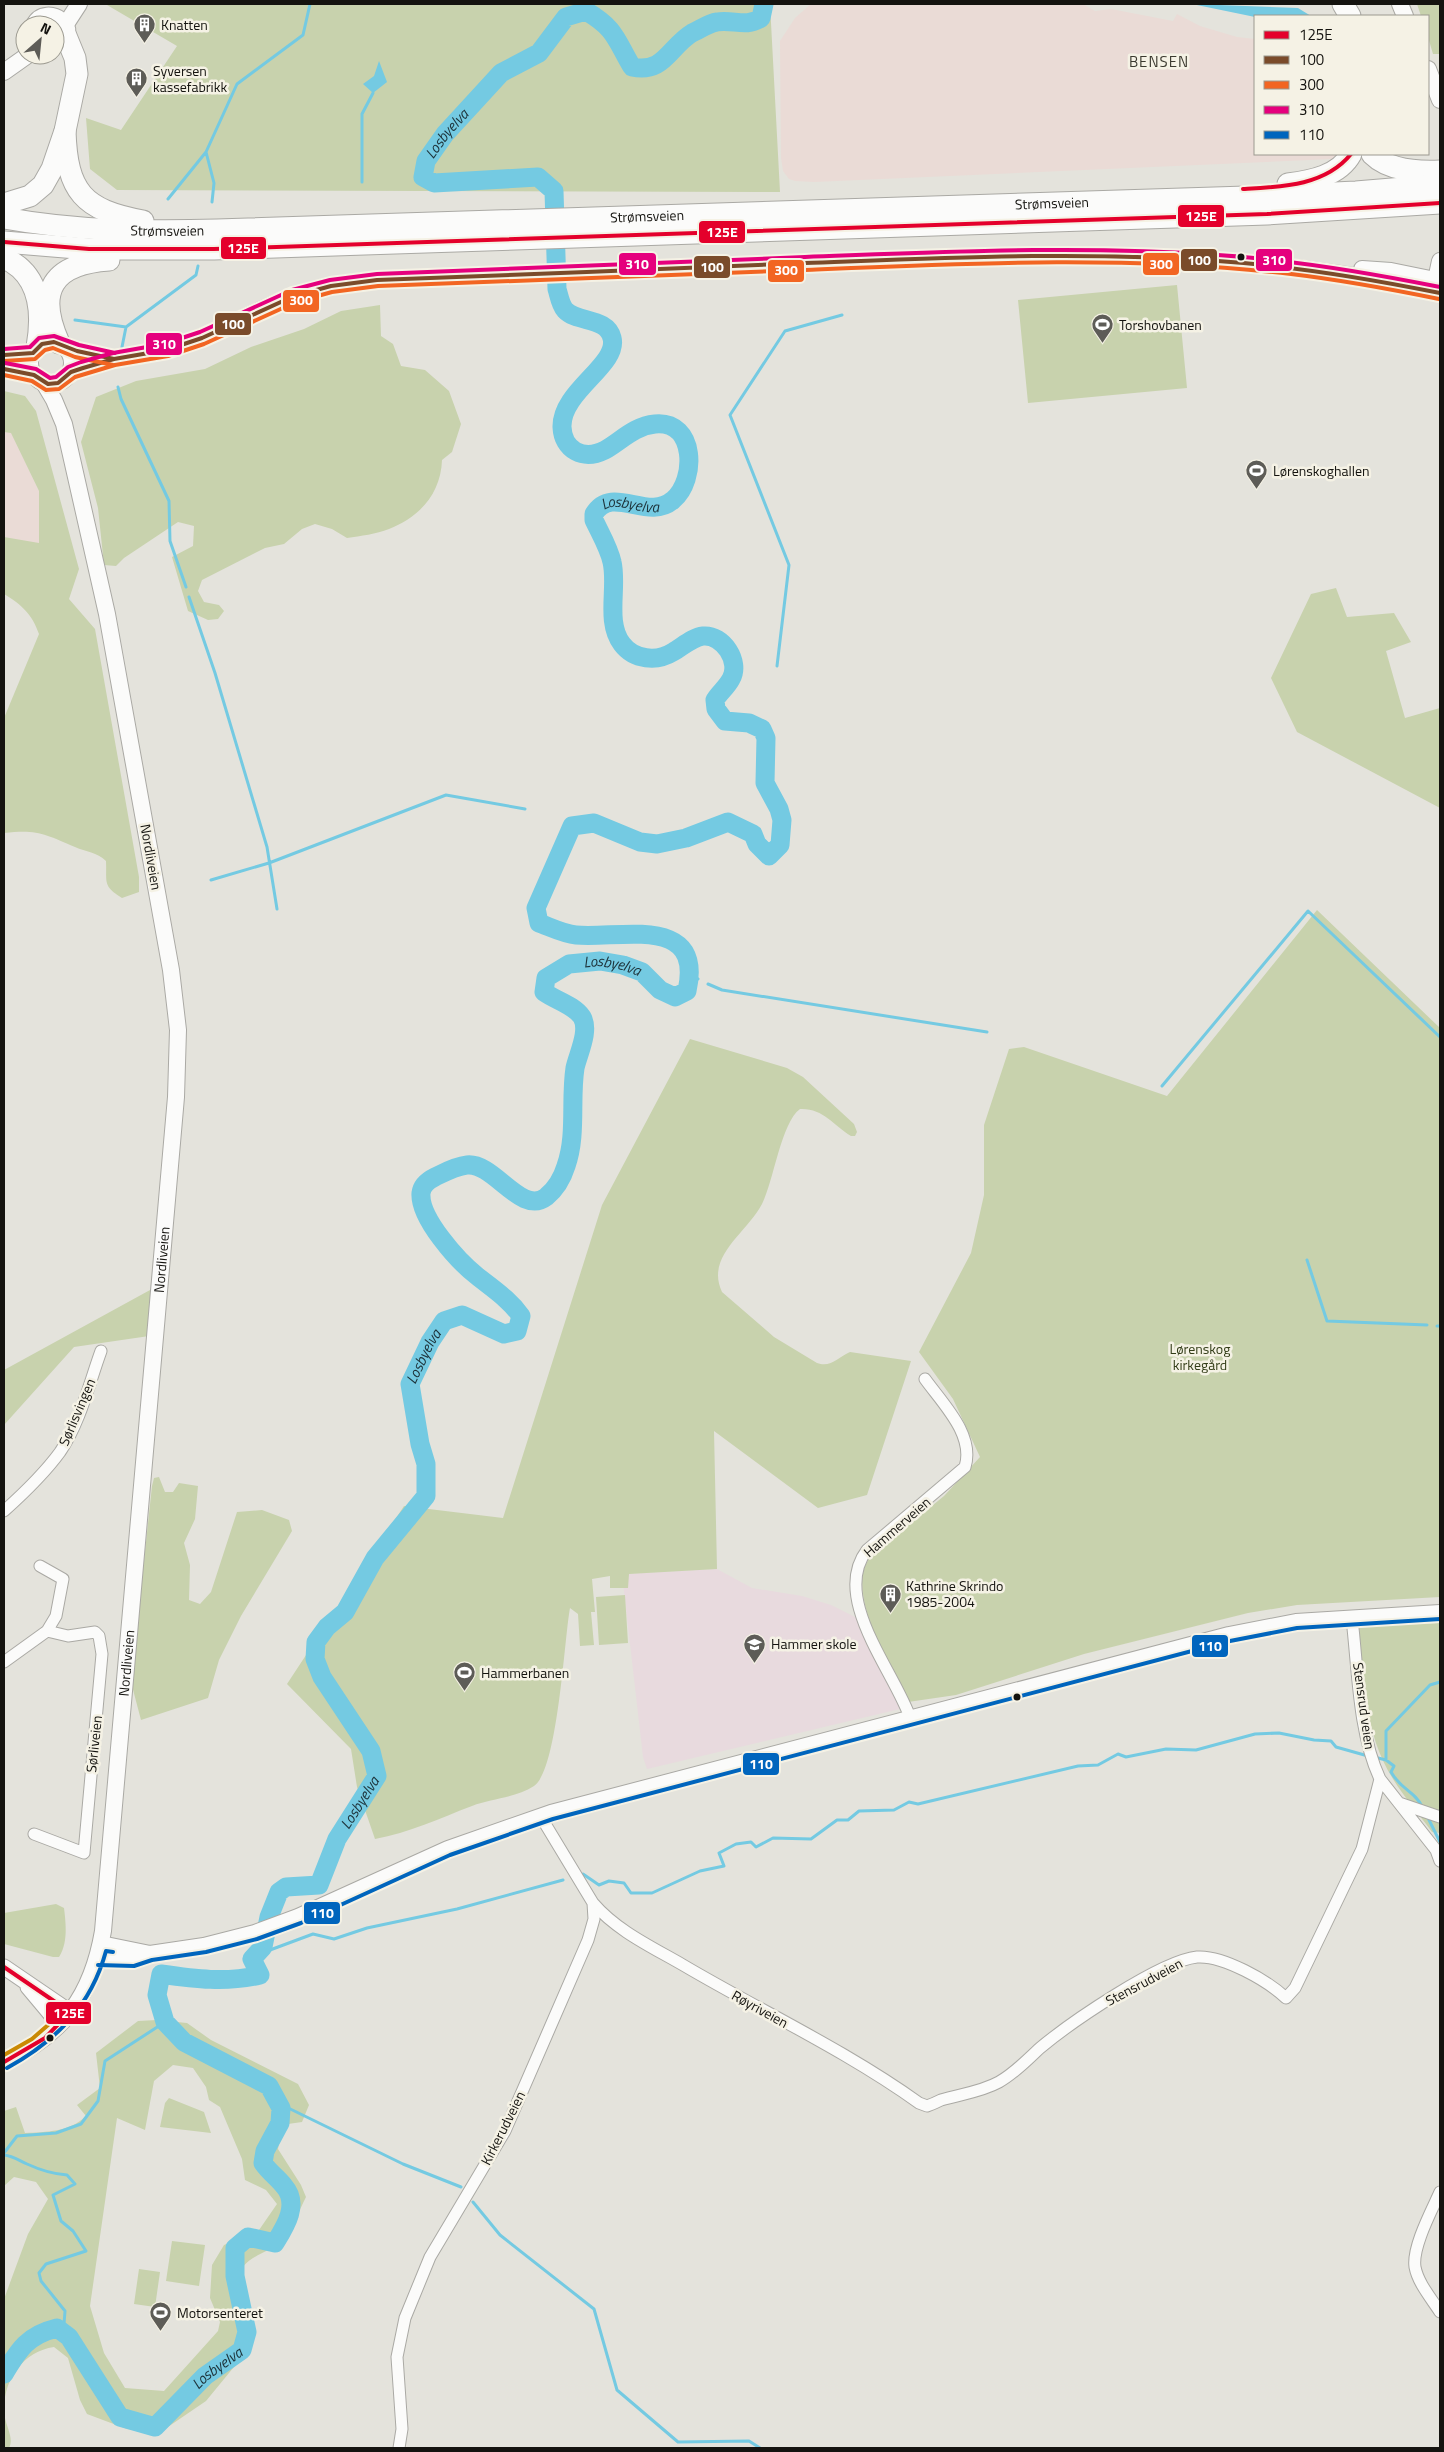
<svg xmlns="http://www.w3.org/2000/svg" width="1444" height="2452" viewBox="0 0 1444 2452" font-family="'Titillium Web',sans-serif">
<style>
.industrial{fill:#eadbd6}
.education{fill:#e8dade}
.green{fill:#c8d2ad;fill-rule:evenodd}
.water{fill:#74cae2}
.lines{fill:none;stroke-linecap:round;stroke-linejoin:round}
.stream{stroke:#74cae2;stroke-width:3}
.river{stroke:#74cae2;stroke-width:19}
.minor-casing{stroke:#aaa9a4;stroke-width:13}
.tertiary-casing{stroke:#aaa9a4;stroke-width:17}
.secondary-casing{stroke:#aaa9a4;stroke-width:18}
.motorway-casing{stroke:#aaa9a4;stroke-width:23}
.minor{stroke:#fbfbfa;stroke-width:11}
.tertiary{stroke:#fbfbfa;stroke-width:15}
.secondary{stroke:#fbfbfa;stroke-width:16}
.motorway{stroke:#fbfbfa;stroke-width:21}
.bus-1-casing{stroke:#f5f2e5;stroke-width:8}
.bus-2-casing{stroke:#f5f2e5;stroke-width:8}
.bus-3-casing{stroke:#f5f2e5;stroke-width:8}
.bus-4-casing{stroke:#f5f2e5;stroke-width:8}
.bus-5-casing{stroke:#f5f2e5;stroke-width:8}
.bus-6-casing{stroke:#f5f2e5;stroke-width:8}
.bus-1{stroke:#e4002b;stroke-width:4}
.bus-2{stroke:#7a4b2a;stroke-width:4}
.bus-3{stroke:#f26522;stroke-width:4}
.bus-4{stroke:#e5007d;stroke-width:4}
.bus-5{stroke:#0065bd;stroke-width:4}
.bus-6{stroke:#ca8903;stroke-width:4}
.bus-dot{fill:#14130f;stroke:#f5f2e5;stroke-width:2}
.labels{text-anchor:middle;stroke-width:5;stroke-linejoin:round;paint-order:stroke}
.poi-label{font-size:14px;fill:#14130f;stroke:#f5f2e5;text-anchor:start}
.street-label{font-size:14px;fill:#14130f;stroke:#f5f2e5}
.park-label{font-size:14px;fill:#333d18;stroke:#f5f2e5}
.neighbourhood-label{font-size:15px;letter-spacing:1px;fill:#3b392f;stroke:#f5f2e5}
.water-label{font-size:15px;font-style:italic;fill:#1c3138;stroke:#f5f2e5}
.line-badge{stroke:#f5f2e5;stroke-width:2}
.badge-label{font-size:14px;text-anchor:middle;font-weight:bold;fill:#fff}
</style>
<rect width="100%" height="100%" fill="#e4e3dc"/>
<path class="industrial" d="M811 4H1083L1095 11 1111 9 1173 21 1177 14 1200 26 1237 37 1255 39V154H1339L1332 159 814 182 795 181 789 179 783 171 781 158 780 41 795 18Z
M4 432H11L39 491V544L4 537Z"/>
<path class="education" d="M717 1569 752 1588 802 1596 831 1605 857 1618 900 1709 647 1769 643 1757 622 1574Z"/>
<path class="green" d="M108 4H770L780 192 117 190 90 169 86 118 121 130 177 46 107 5Z
M1417 4H1440V54H1433L1428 37V16H1421Z
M1177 285 1187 388 1028 403 1018 300Z
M380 305 381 336 393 344 401 366 425 370 449 391 461 424 452 452 442 460C441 493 420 517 389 529 376 534 361 536 347 538L332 529 315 524 302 529 284 544 265 548 202 580 198 591 204 602 219 605 224 611 218 619 208 620 188 611 172 557 193 546 194 526 178 522 124 558 116 566 104 565 98 508 81 442 96 397 136 381 205 369 251 347 304 329 341 311Z
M4 391 25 396 36 411 79 569 69 599 95 629 139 877V892L122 898C102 886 107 882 106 861 97 852 86 852 75 847 45 834 37 829 4 833V718L39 634C32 614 22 605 4 594V537L39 543V491L11 433 4 432Z
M1336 588 1347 617 1394 613 1411 642 1386 651 1405 718 1440 708V808L1297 732 1271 678 1311 594Z
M1317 910 1440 1028V1597L1297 1605 1248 1613 1084 1654 956 1695 908 1702C892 1668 841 1588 872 1555L944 1496 980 1457 953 1399 919 1352 971 1253 984 1195V1125L1009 1049 1024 1047 1167 1096Z
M690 1039 787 1068 803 1077 854 1124 857 1132 855 1136H851C833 1125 823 1108 800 1109 781 1123 774 1180 762 1204 747 1233 705 1256 722 1292L774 1337 817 1363C831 1368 838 1357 850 1352L911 1361 867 1495 818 1508 714 1431 717 1569 629 1574 628 1588H610V1576L592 1579 595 1612H591L594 1645 580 1646 578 1614 570 1608C564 1641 558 1770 534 1786 516 1798 492 1798 472 1806 440 1818 409 1833 375 1839L357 1787 351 1749 287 1684 404 1506 503 1518 602 1205Z
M161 1284 156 1335 74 1347 4 1425V1370Z
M159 1477 165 1492H173L179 1483 198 1486 195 1519 184 1543 190 1565 189 1600 200 1604 211 1592 237 1512 262 1510 289 1520 292 1531 241 1616 219 1660 208 1698 141 1720 131 1682 152 1486 154 1478Z
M625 1595 628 1643 599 1645 596 1597Z
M1440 1623V1833L1432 1832C1419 1814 1404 1797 1393 1779 1364 1733 1363 1678 1359 1625Z
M56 1904 64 1908C66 1924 68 1943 59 1957H53L4 1944V1913Z
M157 2020 187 2023 211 2040 298 2084 309 2105 302 2122 288 2124 280 2137 278 2149 301 2185 306 2197C299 2211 293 2227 284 2238 269 2256 240 2254 238 2282 236 2304 257 2322 252 2345L206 2401 159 2433 127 2429 87 2414 80 2400 68 2358 54 2347C20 2352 0 2385 5 2418 7 2428 14 2439 9 2448H4V2299L28 2234 48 2199 36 2182 14 2177 4 2186V2111L16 2107 25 2133C46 2132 70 2132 86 2116L77 2105 100 2088 96 2053 138 2021ZM173 2065 193 2068 206 2087 209 2100 220 2107 242 2159 245 2180 266 2190 277 2204 259 2230 224 2245 212 2265 210 2298 220 2322 218 2331 164 2391 125 2388 104 2353 90 2306 117 2118 145 2130 154 2081Z
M169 2098 204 2112 211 2133 160 2127 165 2103Z
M172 2241 205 2245 199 2286 166 2281Z
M139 2269 160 2272 155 2307 134 2304Z"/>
<path class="water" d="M1192 4 1298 8 1311 16 1255 17Z
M379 61 387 82 373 93 363 84 374 76Z"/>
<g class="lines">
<path class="stream" d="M206 152 214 183 212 202
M362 182V114L373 93
M168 199 206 152 237 84 303 35 310 4
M75 320 126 327 196 275 198 266
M122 347 126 327
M118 387 121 399 169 501 170 541 186 587
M189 597 215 673 267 847 277 909
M777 666 789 565 730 415 785 331 842 315
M211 880 269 863 446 795 525 809
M690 976 698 979
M708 984 722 990 987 1032
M1162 1086 1308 911 1440 1037
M1307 1260 1327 1321 1427 1325
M1437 1326H1440
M1374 1757 1386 1760 1394 1766 1391 1772C1402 1791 1414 1790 1423 1808
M1386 1760V1731L1430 1685 1440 1682
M1427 1816 1440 1842
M583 1874 599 1885 609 1881 624 1883 631 1893H652L700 1871 724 1866 719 1853 736 1844 751 1842 756 1847 773 1838 811 1839 837 1820H848L859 1811 894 1810 909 1802 918 1804 1078 1766 1098 1765 1118 1754 1126 1757 1166 1749 1196 1750 1255 1734 1279 1733 1314 1740 1331 1741 1336 1747 1368 1756
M263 1947 270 1950 313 1934 334 1939 367 1928 457 1909 563 1880
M278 2103 403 2164 461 2187
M4 2153 17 2136 56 2133 81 2124 98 2101 105 2061 165 2022
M4 2155C13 2156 18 2160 27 2164 40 2170 52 2174 67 2175L75 2184 53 2195 61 2221 73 2231 86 2251 46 2264 39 2273 41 2281 65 2311 64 2324 57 2328
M473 2202 500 2235 594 2309 617 2390 678 2442 749 2441 760 2448"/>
<path class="river" id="s1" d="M4 2374C19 2349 28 2335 57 2328L69 2337 120 2417 155 2427 205 2376 242 2350 247 2332 235 2276V2248L248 2237 275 2243C285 2227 300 2204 284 2186 278 2178 269 2172 263 2163L265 2151 280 2123 281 2108 269 2086 184 2042 165 2022 157 1995 161 1974C195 1979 226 1983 260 1975L252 1959 263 1947 269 1917 279 1892 286 1887 319 1885 337 1839 377 1776 371 1751 322 1677 315 1659 316 1642 327 1627 345 1612 375 1558 426 1496V1464L420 1444 410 1384 430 1342 444 1321 462 1315 504 1334 517 1331 521 1316C509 1299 493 1289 477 1276 458 1261 419 1218 421 1193 422 1185 429 1180 435 1177 445 1172 456 1166 467 1165 494 1162 521 1216 546 1197 556 1189 562 1179 566 1166 577 1135 570 1100 575 1068 578 1054 590 1031 582 1017 574 1005 555 1000 544 992L546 978 569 964 600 961 623 965 642 972 660 990 675 997 687 991C704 914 621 939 576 935 564 934 550 927 539 923L536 908 572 826 594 823 640 842 657 844 686 838 728 822 753 834 757 844 769 856 780 845 782 820 779 809 765 783 766 738 762 729 749 723 725 721 716 709 715 700C719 693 727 687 731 679 741 662 723 634 703 636 693 637 682 647 673 652 657 662 634 660 622 644 605 622 618 587 612 562 609 548 600 533 594 520V514C612 484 648 522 673 500 697 480 696 420 655 424 634 426 621 441 605 450 583 461 563 450 562 427 561 391 619 365 612 338 607 317 577 323 565 310 560 304 559 295 557 289L554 191 538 177 434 183 423 177 426 161 445 134 501 73 539 53 566 17 586 11C616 29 615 38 632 67 664 74 669 47 692 33 699 30 709 23 717 22 733 19 746 28 761 18L764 4"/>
<defs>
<path id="minor" d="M4 1511C24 1493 44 1474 60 1452 80 1423 89 1384 101 1351
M1352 1619C1358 1669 1358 1732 1380 1779L1436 1850 1440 1861
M4 1662 47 1631 56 1616 63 1579 40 1566
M911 1720C895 1672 830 1598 867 1550L965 1467C975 1435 943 1404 925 1379
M1399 1803 1440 1817
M34 1834 84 1853 102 1654 99 1636 95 1632 68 1636 47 1631
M593 1903C617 1931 652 1947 683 1965 761 2011 845 2050 919 2103L927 2106C933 2104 937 2102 941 2100 961 2094 981 2092 999 2082 1015 2073 1027 2060 1040 2048 1070 2023 1160 1961 1197 1957 1223 1955 1268 1981 1286 1998L1295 1988 1362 1849 1380 1779
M1440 2192C1432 2210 1412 2247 1415 2267 1418 2283 1431 2298 1440 2312
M399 2448 402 2429 397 2357 405 2318 430 2257 505 2131 588 1940 594 1919 593 1903 541 1817"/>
<path id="tertiary" d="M4 1967 70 2012
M28 1987 59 2024"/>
<g id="secondary">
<path d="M1400 4 1405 16"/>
<path d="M66 24 79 4"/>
<path d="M34 25C46 0 88 31 55 45"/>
<path d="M1428 69 1440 100"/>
<path d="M4 72 28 55"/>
<path d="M1362 269 1391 271 1440 281"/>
<path d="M1440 290 1436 280 1440 261"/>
<circle cx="51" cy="363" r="21"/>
<path d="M66 348 110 358"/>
<path d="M4 355 33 353"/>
<path d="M4 369 34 375"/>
<path d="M71 372C85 367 100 362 114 359 138 355 161 353 185 344 218 332 249 314 281 301 312 288 345 283 377 280 533 274 688 268 843 262 1044 254 1243 247 1440 293"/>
<path d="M101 1944 150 1954"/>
<path d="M98 1959 133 1960 150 1954 204 1946 255 1933 298 1917 448 1849 551 1813 1229 1635 1296 1622 1440 1613"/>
<path id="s2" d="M4 2062C64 2034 92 1995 103 1931L176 1097 178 1030 171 970 107 614 64 424 54 400 44 383"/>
</g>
<g id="motorway">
<path d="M1343 4 1350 16"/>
<path d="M65 131C67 192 83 210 143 221"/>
<path d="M1372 154C1389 171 1418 172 1440 171"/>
<path d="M1288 184C1311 181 1339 176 1351 154"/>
<path d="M4 204 30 196 43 185 52 169 65 131 77 74 75 58 66 36"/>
<path id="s3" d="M4 218C75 231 146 232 217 230L1246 197 1356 192 1440 185"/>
<path d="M4 242 89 249H214L1267 214 1440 203"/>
<path d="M4 258C41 274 43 313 37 347"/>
<path d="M59 343C36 291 52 264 109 260"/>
</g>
</defs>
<use href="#minor" class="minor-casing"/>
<use href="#tertiary" class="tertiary-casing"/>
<use href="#secondary" class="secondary-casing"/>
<use href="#motorway" class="motorway-casing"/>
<use href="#minor" class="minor"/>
<use href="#tertiary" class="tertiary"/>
<use href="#secondary" class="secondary"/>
<use href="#motorway" class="motorway"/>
<defs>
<path id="bus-1" d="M1243 189C1281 187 1325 186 1351 154
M4 242 89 249H214L1267 214 1440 203
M4 1967 70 2012 45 2038 4 2062"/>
<path id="bus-2" d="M4 355 33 353 42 344 54 342 77 351 114 359
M4 369 34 375 48 384 58 383 71 372 83 368 114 359 166 350 202 338 294 296 331 286 377 280C520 275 662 269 805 263 942 258 1080 251 1218 261 1293 266 1366 278 1440 293"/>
<path id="bus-3" d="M4 361 35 359 45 350 53 348 75 357 113 365
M4 375 32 381 46 390 59 389 75 377 115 365 168 356 204 344 296 302 332 292 378 286C520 281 663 275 805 270 967 263 1130 255 1291 274 1341 280 1390 289 1439 299"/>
<path id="bus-4" d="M4 349 30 347 39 338 54 336 79 345 115 353
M5 363 36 369 50 378 56 377 68 367 81 362 113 353 164 344 200 332 292 290 330 280 377 274C520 268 662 263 805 257 943 252 1080 245 1218 255 1293 260 1366 272 1440 287"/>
<path id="bus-5" d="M98 1965 134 1966 152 1960 206 1952 257 1939 301 1923 450 1855 553 1819 1230 1641 1297 1628 1440 1619
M7 2068C56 2041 91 2006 106 1951L113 1952"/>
<path id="bus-6" d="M4 2055 32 2039 55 2019"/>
</defs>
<use href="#bus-1" class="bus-1-casing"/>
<use href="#bus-2" class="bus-2-casing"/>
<use href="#bus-3" class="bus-3-casing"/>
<use href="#bus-4" class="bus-4-casing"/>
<use href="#bus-5" class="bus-5-casing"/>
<use href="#bus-6" class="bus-6-casing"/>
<use href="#bus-1" class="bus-1"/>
<use href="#bus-2" class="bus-2"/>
<use href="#bus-3" class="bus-3"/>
<use href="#bus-4" class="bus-4"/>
<use href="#bus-5" class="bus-5"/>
<use href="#bus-6" class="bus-6"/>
</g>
<defs>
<symbol id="building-pin" viewBox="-11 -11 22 30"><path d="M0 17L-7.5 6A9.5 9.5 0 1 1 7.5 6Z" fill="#5d5c57" stroke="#f5f2e5"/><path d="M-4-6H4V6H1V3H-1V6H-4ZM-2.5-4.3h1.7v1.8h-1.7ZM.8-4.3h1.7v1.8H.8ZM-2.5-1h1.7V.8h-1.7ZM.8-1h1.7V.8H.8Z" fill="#fff"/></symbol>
<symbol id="stadium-pin" viewBox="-11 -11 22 30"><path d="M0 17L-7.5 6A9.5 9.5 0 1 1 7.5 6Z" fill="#5d5c57" stroke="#f5f2e5"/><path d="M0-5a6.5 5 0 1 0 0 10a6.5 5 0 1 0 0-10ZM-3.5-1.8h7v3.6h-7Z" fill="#fff"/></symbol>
<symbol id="school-pin" viewBox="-11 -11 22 30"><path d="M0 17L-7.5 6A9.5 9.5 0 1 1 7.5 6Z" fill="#5d5c57" stroke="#f5f2e5"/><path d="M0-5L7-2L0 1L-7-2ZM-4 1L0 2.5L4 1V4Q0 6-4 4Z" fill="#fff"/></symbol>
</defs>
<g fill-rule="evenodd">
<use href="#building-pin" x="132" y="12" width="25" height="34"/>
<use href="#building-pin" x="124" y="66" width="25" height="34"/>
<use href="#stadium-pin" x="1090" y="312" width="25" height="34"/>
<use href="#stadium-pin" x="1244" y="458" width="25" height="34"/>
<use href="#building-pin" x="878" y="1582" width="25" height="34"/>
<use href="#school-pin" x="742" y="1632" width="25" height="34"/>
<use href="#stadium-pin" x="452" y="1660" width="25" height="34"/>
<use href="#stadium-pin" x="148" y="2300" width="25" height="34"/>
</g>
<g class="bus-dot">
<circle cx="1241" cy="257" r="4.5"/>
<circle cx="1017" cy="1697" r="4.5"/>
<circle cx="50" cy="2038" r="4.5"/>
</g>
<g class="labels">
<g class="poi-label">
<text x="161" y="30">Knatten</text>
<text x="153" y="76">Syversen<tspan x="153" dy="16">kassefabrikk</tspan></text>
<text x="1119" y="330">Torshovbanen</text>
<text x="1273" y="476">Lørenskoghallen</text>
<text x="906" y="1591">Kathrine Skrindo<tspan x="906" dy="16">1985-2004</tspan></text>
<text x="771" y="1649">Hammer skole</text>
<text x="481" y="1678">Hammerbanen</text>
<text x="177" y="2318">Motorsenteret</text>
</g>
<g class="street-label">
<text dy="5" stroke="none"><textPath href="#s3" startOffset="1049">Strømsveien</textPath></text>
<text dy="5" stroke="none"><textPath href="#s3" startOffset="644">Strømsveien</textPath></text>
<text dy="5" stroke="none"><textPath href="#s3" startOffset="164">Strømsveien</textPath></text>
<text transform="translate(151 857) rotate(80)" y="5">Nordliveien</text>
<text dy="5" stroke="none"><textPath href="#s2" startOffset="846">Nordliveien</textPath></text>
<text transform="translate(77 1412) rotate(-67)" y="5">Sørlisvingen</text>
<text transform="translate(897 1527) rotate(-41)" y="5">Hammerveien</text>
<text dy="5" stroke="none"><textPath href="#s2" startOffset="441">Nordliveien</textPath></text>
<text transform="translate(1364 1706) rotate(82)" y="5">Stensrud veien</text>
<text transform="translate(94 1744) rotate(-84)" y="5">Sørliveien</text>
<text transform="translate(1144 1982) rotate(-28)" y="5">Stensrudveien</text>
<text transform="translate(760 2009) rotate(29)" y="5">Røyriveien</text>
<text transform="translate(503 2128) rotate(-63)" y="5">Kirkerudveien</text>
</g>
<g class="park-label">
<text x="1200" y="1354">Lørenskog<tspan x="1200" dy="16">kirkegård</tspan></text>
</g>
<g class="neighbourhood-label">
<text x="1159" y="67">BENSEN</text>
</g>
<g class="water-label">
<text dy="5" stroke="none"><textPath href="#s1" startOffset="4325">Losbyelva</textPath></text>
<text dy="5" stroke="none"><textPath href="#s1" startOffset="3591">Losbyelva</textPath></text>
<text dy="5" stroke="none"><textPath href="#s1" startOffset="2435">Losbyelva</textPath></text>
<text dy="5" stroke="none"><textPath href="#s1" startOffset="1671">Losbyelva</textPath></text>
<text dy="5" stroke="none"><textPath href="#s1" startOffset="1160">Losbyelva</textPath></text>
<text dy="5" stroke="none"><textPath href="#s1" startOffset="305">Losbyelva</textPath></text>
</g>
</g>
<g class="line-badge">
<rect x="1177" y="204" width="48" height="24" rx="5" fill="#e4002b"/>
<rect x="698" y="220" width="48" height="24" rx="5" fill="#e4002b"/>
<rect x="220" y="236" width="47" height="24" rx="5" fill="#e4002b"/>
<rect x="1180" y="248" width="38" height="24" rx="5" fill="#7a4b2a"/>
<rect x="1255" y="248" width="38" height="24" rx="5" fill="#e5007d"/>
<rect x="618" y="252" width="39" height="24" rx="5" fill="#e5007d"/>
<rect x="1142" y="252" width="38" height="24" rx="5" fill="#f26522"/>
<rect x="693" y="255" width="38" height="24" rx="5" fill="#7a4b2a"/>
<rect x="767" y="259" width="38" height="24" rx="5" fill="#f26522"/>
<rect x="282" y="289" width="38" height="24" rx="5" fill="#f26522"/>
<rect x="214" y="312" width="38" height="24" rx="5" fill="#7a4b2a"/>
<rect x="145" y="332" width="38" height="24" rx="5" fill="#e5007d"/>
<rect x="1191" y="1634" width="38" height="24" rx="5" fill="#0065bd"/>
<rect x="742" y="1752" width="38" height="24" rx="5" fill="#0065bd"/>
<rect x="303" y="1901" width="38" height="24" rx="5" fill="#0065bd"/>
<rect x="45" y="2001" width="47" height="24" rx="5" fill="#e4002b"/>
</g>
<g class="badge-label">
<text x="1201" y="221">125E</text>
<text x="722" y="237">125E</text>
<text x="243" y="253">125E</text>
<text x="1199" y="265">100</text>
<text x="1274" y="265">310</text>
<text x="637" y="269">310</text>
<text x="1161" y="269">300</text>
<text x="712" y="272">100</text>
<text x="786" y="275">300</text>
<text x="301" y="305">300</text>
<text x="233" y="329">100</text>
<text x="164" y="349">310</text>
<text x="1210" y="1651">110</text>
<text x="761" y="1769">110</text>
<text x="322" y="1918">110</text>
<text x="69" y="2018">125E</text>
</g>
<rect width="1444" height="2452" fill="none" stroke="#14130f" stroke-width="10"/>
<rect x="1254" y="15" width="175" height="140" fill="#f5f2e5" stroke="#9b998f"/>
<rect x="1264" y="31" width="25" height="8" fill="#e4002b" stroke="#9b998f"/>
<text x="1299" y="40" font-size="15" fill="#14130f">125E</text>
<rect x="1264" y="56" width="25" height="8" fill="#7a4b2a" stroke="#9b998f"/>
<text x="1299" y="65" font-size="15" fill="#14130f">100</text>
<rect x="1264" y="81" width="25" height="8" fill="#f26522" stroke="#9b998f"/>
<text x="1299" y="90" font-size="15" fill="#14130f">300</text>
<rect x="1264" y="106" width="25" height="8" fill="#e5007d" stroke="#9b998f"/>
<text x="1299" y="115" font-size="15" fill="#14130f">310</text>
<rect x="1264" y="131" width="25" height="8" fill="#0065bd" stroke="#9b998f"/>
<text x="1299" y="140" font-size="15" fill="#14130f">110</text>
<g transform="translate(40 40) rotate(27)"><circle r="24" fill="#f5f2e5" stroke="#9b998f"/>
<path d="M0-4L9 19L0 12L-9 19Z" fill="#5d5c57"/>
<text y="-8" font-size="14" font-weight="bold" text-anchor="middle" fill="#14130f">N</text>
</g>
</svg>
